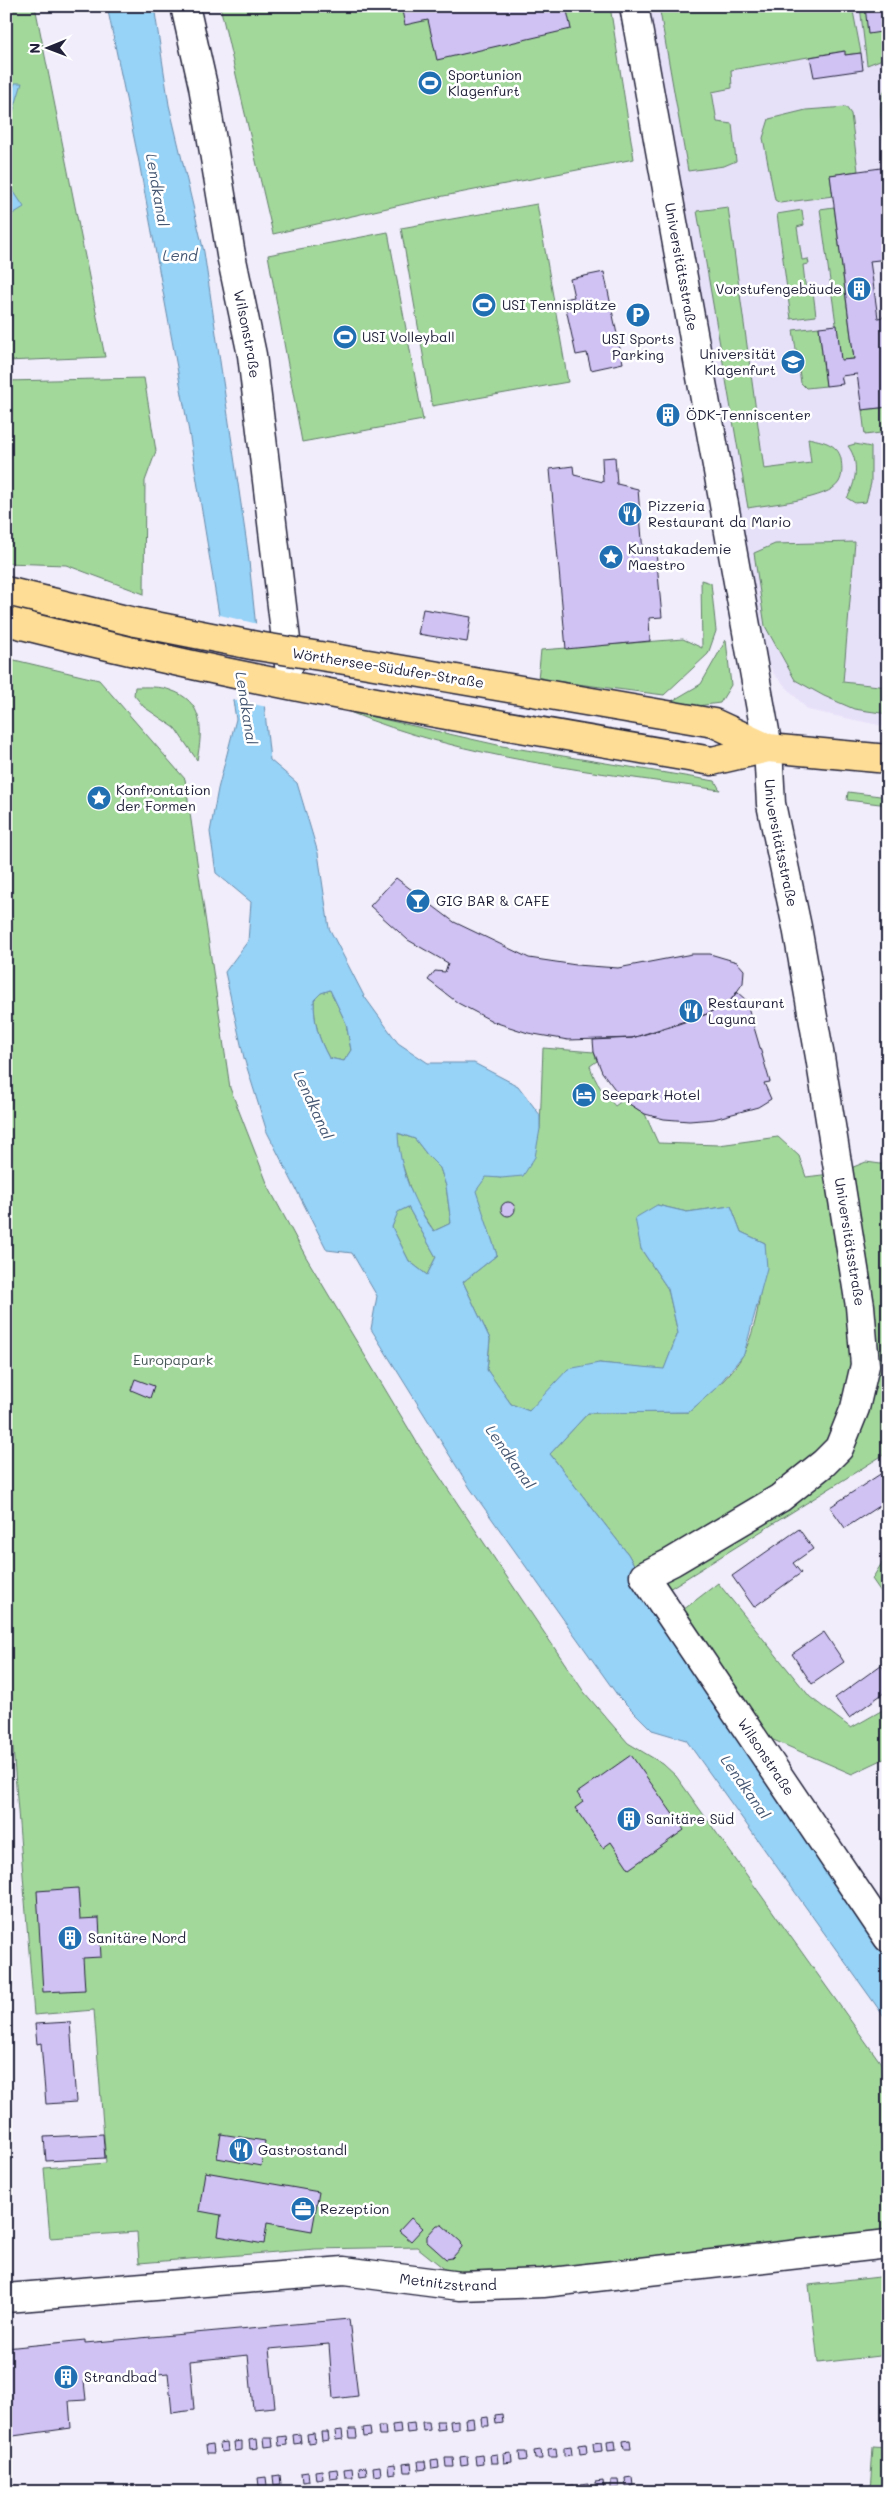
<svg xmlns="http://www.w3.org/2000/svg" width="894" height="2498" viewBox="0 0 894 2498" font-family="Mali,sans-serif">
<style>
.built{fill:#e7e0f9}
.green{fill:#a3d89b;stroke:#627d6b}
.water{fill:#97d2f7;stroke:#688cac;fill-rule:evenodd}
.pier{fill:#f1edfb}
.building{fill:#d0c2f3;stroke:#22223b}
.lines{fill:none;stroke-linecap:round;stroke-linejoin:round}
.minor-casing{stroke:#22223b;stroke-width:31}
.major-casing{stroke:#22223b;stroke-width:31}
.minor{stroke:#fff;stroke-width:28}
.major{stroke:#fedd96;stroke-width:28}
.major-bridge-casing{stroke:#22223b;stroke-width:31;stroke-linecap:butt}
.major-bridge{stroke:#fedd96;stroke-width:28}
.labels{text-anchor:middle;stroke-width:5;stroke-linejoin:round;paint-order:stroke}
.poi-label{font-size:14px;fill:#22223b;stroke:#fff;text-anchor:start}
.street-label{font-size:14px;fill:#22223b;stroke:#fff}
.park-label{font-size:14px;fill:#495958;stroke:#fff}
.water-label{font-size:15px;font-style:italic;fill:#455773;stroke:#fff}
</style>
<rect width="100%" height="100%" fill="#f1edfb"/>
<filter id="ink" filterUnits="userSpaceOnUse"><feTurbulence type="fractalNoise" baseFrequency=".02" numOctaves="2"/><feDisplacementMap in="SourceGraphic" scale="10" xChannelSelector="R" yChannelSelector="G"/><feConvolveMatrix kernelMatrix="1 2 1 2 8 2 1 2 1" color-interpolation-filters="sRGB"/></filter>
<g filter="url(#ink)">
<path class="built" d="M635 6H888V727L808 710 774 674 753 635Z"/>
<path class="green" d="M6 6H35L105 357 6 361Z
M220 6H610L634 159 418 201 273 234Z
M659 6H852L861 53 845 55 844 51 731 70 732 88 712 92 717 122 732 124 736 161 724 166 688 171Z
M860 6H888V57L867 65Z
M888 84V163C885 140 873 104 888 84Z
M846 107 851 114 858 171 830 175 833 196 780 203 775 200 763 138 769 119 806 110Z
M537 204 568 382 432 406 401 228Z
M728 207 764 469 811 463 808 438C821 441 838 443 841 459 842 466 843 475 839 482 829 500 768 504 748 508L697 211Z
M834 207 854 359 841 360 820 209Z
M802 210 804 225 797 227 802 260 808 259 809 264 803 265 806 292 813 291 816 316 791 319 777 214Z
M388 232 423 420 302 442 268 255Z
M819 327 826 386 806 388 801 383 793 330Z
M144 378 156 451 145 481 144 594 66 565 6 563V381Z
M888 407V432L865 435 862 410Z
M855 444 871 447V483L866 502 855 503 847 498C856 483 860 462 848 446Z
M855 542 843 682 888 687V714L854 709 824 696 795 680 765 626 754 553 775 544Z
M701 580 711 583 716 631 708 654 664 695 538 679 541 650 683 639 702 648Z
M726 640 731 685 720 703 697 706 667 704 701 684Z
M6 658 99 680 185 779 230 1088 269 1188 306 1257 419 1446 584 1692 628 1743 663 1764 676 1776 888 2073V2233L544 2270 474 2272 447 2271 417 2247 315 2249 139 2263 137 2232 50 2238 44 2168 106 2163 94 2010 34 2015 6 1658Z
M135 687C146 687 160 686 170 690 204 701 203 730 197 760L175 728 144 707 134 695Z
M347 711 502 746 715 781 720 790C596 772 464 759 347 711Z
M848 792 888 797V805L847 800Z
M330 990 346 1023 351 1050 344 1061 329 1058C318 1038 314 1022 314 1000L321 993Z
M543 1048 594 1052 597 1061 590 1066C595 1083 604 1093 615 1106L623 1100 645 1114 658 1143 719 1145 778 1137 799 1156 806 1177 838 1173 866 1162 888 1165V1452L653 1599 628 1554 550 1454 588 1413 689 1412C707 1396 733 1375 744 1353 760 1320 762 1279 765 1243L741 1232 731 1206 687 1212 657 1205 641 1249 668 1289 678 1333 664 1370 599 1363 529 1411 511 1404 487 1370 490 1339 463 1282 497 1255 475 1191 486 1176 501 1178 540 1129Z
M397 1133 415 1139 428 1156 440 1168 446 1186 451 1223 434 1231 414 1201 400 1157Z
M408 1207 436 1257 427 1275 409 1261 392 1227 397 1212Z
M888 1553V1602L872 1579Z
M718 1583 810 1697 851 1728 888 1707V1757L852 1774 771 1739 683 1610Z
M888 2276V2355L818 2363 809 2285Z
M873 2447 888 2448V2492H870Z"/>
<path class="water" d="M107 6H154L169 105 204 252 248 552 270 760 297 783 318 853 329 928 364 996 398 1043 428 1063H474L518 1086 540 1115V1129L535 1157 523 1176 501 1178 486 1177 476 1191 497 1255 463 1282 490 1339 487 1370 511 1404 529 1411 568 1369 599 1363 664 1369 678 1333 668 1289 641 1249 635 1218 657 1205 687 1212 731 1206 741 1232 765 1243 767 1268 744 1354 716 1388 689 1412 588 1413 550 1454 628 1554 653 1599 888 1952V2022L686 1740 652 1730 618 1696 470 1488 371 1329 377 1296 352 1253 327 1250 267 1132 244 1058 225 972 248 941 251 902 216 873 210 832 218 789 236 719 189 432 139 162ZM330 990 346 1023 351 1050 344 1061 329 1058C318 1038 314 1023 314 1000L321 993ZM398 1133 415 1139 428 1156 440 1168 446 1186 451 1223 434 1231C413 1204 399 1167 398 1133ZM408 1207 436 1257 427 1275 409 1261 392 1227 398 1212Z
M15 83H22L12 116 6 125 7 103Z
M6 180 24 207 6 218Z"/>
<path class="pier" d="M216 614 258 624 267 707 230 699Z"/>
<path class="building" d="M401 6H566L571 29 437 60 428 20 405 25Z
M865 6H887L888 31 868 34Z
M845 51V55L861 53 863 70 814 77 810 57Z
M888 167V259L870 261 878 318 888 316V407L862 410 857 374 841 376 843 384 826 386 819 327 837 325 841 360 854 359 830 175Z
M604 272 623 363 591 370 587 353 576 355 564 299 574 297 570 279Z
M6 293 12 294 9 347H6Z
M670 409 672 419 666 420 665 410Z
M615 457 617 484 638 489 643 553 656 552 662 617 649 618 650 641 566 649 550 469 573 466 574 475 603 482 602 458Z
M423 609 471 617 467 642 418 634Z
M396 878 454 922 529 958 576 965 618 968 692 954H710L737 962 744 970 743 983 731 1000 707 1014 632 1038 568 1040 528 1033 494 1022 458 1003 428 980 435 971 445 972 448 963 408 940 370 906Z
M737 992 746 1000 770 1082 764 1083 771 1099 758 1107 714 1119 689 1121 664 1119 645 1114 623 1100 602 1072 594 1052 593 1040 632 1038 670 1027 707 1014 731 1000Z
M501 1209a7 7 0 1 1 14 0a7 7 0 1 1-14 0Z
M135 1379 154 1386 150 1398 131 1390Z
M888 1469V1500L845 1528 830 1507Z
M799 1529 813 1549 793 1563 801 1573 754 1607 732 1576Z
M824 1632 844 1662 812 1684 792 1654Z
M881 1665 888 1675V1690L849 1718 835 1698Z
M631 1755 684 1830 629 1869 611 1842 603 1848 575 1808 583 1802 577 1793Z
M78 1888 80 1919 99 1918 101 1957 83 1958 85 1990 43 1992 37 1891Z
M70 2022 76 2102 46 2104 41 2043 37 2044 35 2024Z
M103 2134 105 2158 46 2161 44 2137Z
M221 2134 265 2141 261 2166 217 2158Z
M205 2172 319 2192 312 2231 267 2223 264 2244 218 2236 221 2215 199 2211Z
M411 2218 423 2228 411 2241 399 2231Z
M437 2225H442L461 2242 462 2247 452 2258 446 2259 427 2242V2236Z
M349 2319 358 2396 333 2399 329 2344 269 2349 275 2407 253 2409 248 2355 190 2361 194 2410 172 2413 168 2373 84 2381 86 2400 69 2401 71 2428 6 2437V2348L85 2340V2343Z
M502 2414 503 2423 496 2424 495 2415Z
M488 2417 489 2426H482L481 2418Z
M473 2418 474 2427 466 2428 465 2419Z
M458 2420V2429L451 2430 450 2421Z
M436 2421H444L445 2429 437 2430Z
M422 2422H429L430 2430 423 2431Z
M414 2423 415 2432 407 2433 406 2424Z
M400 2424 401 2433 393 2434 392 2425Z
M378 2426H385L386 2435H379Z
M370 2427 371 2436 364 2437 363 2428Z
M349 2429H356L357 2438H350Z
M342 2430 343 2439 336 2440 335 2431Z
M321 2432H328L329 2440 322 2441Z
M314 2433 315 2442 308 2443 307 2434Z
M300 2434 301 2443 294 2444 293 2435Z
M286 2436 287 2445 279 2446 278 2437Z
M264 2438H272L273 2446 265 2447Z
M257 2439 258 2448 250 2449 249 2440Z
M630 2440 631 2449H624L623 2441Z
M242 2441V2450L235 2451 234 2442Z
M615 2441 616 2450 608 2451 607 2442Z
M227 2442 228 2451 221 2452 220 2443Z
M601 2442 602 2451 594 2452 593 2443Z
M213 2444 214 2453H207L206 2445Z
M586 2444 587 2453 580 2454 579 2445Z
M571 2446 572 2455 564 2456V2447Z
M556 2448 557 2457H549L548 2449Z
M541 2450 542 2459H535L534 2451Z
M519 2452H526L527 2460 520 2461Z
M511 2453 512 2462 504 2463 503 2454Z
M497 2454 498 2463H491L490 2455Z
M482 2455 483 2464 476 2465 475 2456Z
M467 2456 468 2465 461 2466 460 2457Z
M445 2458H453L454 2467H446Z
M438 2459 439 2468 432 2469 431 2460Z
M418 2461H425L426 2469 419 2470Z
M411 2463 412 2472H404L403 2464Z
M395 2464 396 2473 389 2474 388 2465Z
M380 2466 381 2475 374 2476 373 2467Z
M366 2467 367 2475 360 2476 359 2468Z
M352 2468 353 2477H345L344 2469Z
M337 2469 338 2478 330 2479 329 2470Z
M322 2470 323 2479 316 2480 315 2471Z
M308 2472 309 2481 302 2482 301 2473Z
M280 2475 281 2484 274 2485 273 2476Z
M266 2477 267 2486H259L258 2478Z
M632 2477 633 2486 626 2487 625 2478Z
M611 2480H618L619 2488 611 2489Z
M603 2481 604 2490 596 2491 595 2482Z
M589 2483 590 2492H582L581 2484Z
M574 2485 575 2492H568L567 2486Z
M169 2486 170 2492H163L162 2487Z"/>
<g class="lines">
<defs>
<g id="minor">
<path id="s1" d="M185 6 203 86 231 255 252 355 289 665"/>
<path id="s2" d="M634 6 768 748 771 804 797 927 820 1057 860 1306 865 1365 855 1408 839 1448 824 1463 780 1498 672 1562 644 1576 888 1938"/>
<path id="s3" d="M6 2298 344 2271 460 2286 543 2283 888 2244"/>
</g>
<path id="major" d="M6 591 135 622
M6 621C239 681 475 721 712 761L768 748 888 759
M339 659 714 723 768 748"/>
</defs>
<use href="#minor" class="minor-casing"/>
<use href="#major" class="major-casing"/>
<use href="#minor" class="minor"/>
<use href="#major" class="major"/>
<defs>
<path id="major-bridge" d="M135 622 257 646 339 659"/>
</defs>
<use href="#major-bridge" class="major-bridge-casing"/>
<use href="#major-bridge" class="major-bridge"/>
</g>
</g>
<defs>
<symbol id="stadium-disc" viewBox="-11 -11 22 22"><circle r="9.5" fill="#1f6fb2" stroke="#fff"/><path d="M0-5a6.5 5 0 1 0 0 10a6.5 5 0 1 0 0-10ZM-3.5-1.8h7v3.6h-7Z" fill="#fff"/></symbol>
<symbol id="building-disc" viewBox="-11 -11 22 22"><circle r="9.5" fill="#1f6fb2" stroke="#fff"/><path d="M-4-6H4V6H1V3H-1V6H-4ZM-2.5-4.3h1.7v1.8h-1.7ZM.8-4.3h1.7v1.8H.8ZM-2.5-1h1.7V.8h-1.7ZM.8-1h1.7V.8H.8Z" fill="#fff"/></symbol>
<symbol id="parking-disc" viewBox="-11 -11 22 22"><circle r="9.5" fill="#1f6fb2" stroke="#fff"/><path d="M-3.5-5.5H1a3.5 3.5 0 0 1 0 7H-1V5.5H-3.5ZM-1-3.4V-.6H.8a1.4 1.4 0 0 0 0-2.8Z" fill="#fff"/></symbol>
<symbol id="university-disc" viewBox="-11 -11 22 22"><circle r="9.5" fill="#1f6fb2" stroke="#fff"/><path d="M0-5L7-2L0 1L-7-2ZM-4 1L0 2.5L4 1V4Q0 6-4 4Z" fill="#fff"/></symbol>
<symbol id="restaurant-disc" viewBox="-11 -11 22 22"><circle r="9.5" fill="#1f6fb2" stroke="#fff"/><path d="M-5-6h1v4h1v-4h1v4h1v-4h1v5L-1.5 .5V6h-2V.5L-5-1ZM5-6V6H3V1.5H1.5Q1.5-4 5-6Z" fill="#fff"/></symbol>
<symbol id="sight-disc" viewBox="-11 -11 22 22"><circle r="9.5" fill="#1f6fb2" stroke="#fff"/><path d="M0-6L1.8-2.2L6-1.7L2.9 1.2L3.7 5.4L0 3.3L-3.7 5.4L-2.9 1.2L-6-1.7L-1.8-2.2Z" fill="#fff"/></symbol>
<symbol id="bar-disc" viewBox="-11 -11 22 22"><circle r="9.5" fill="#1f6fb2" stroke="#fff"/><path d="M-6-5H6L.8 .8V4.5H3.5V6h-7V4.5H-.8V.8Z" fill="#fff"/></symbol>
<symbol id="hotel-disc" viewBox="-11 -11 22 22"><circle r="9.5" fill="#1f6fb2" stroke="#fff"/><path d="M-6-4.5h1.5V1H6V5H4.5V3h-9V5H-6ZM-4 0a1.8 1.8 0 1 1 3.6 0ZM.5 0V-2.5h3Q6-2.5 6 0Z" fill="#fff"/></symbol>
<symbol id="office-disc" viewBox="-11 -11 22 22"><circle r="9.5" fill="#1f6fb2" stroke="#fff"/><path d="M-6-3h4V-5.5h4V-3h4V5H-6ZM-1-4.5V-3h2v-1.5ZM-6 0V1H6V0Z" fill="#fff"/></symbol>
</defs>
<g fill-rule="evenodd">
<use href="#stadium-disc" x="416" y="69" width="28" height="28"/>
<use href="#building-disc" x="845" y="275" width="28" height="28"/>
<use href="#stadium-disc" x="470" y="291" width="28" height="28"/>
<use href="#parking-disc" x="624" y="301" width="28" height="28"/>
<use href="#stadium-disc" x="331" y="323" width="28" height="28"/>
<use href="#university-disc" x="779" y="348" width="28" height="28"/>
<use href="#building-disc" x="654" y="401" width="28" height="28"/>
<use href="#restaurant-disc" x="616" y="500" width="28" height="28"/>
<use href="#sight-disc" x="597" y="543" width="28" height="28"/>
<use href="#sight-disc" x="85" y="784" width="28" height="28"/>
<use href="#bar-disc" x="404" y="887" width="28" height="28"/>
<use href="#restaurant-disc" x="677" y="997" width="28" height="28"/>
<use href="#hotel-disc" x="570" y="1081" width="28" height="28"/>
<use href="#building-disc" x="615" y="1805" width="28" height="28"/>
<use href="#building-disc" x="56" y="1924" width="28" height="28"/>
<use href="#restaurant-disc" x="227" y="2136" width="28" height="28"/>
<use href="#office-disc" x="289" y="2195" width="28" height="28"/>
<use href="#building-disc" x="52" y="2363" width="28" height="28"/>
</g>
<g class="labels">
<g class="poi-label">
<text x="448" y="80">Sportunion<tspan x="448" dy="16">Klagenfurt</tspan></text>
<text x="842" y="294" text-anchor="end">Vorstufengebäude</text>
<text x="502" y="310">USI Tennisplätze</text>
<text x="362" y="342">USI Volleyball</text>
<text x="638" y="344" text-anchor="middle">USI Sports<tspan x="638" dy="16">Parking</tspan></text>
<text x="776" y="359" text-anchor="end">Universität<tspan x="776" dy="16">Klagenfurt</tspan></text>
<text x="686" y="420">ÖDK-Tenniscenter</text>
<text x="648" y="511">Pizzeria<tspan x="648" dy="16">Restaurant da Mario</tspan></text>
<text x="628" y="554">Kunstakademie<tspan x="628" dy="16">Maestro</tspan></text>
<text x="116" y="795">Konfrontation<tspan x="116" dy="16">der Formen</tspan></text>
<text x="436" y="906">GIG BAR &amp; CAFE</text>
<text x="708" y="1008">Restaurant<tspan x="708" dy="16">Laguna</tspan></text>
<text x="602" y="1100">Seepark Hotel</text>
<text x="646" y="1824">Sanitäre Süd</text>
<text x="88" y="1943">Sanitäre Nord</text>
<text x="258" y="2155">Gastrostandl</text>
<text x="320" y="2214">Rezeption</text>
<text x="84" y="2382">Strandbad</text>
</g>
<g class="street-label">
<text dy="5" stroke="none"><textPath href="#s2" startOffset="265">Universitätsstraße</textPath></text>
<text dy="5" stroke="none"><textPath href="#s1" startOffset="334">Wilsonstraße</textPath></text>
<text transform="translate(388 668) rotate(9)" y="5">Wörthersee-Südufer-Straße</text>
<text dy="5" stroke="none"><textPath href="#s2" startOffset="850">Universitätsstraße</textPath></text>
<text dy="5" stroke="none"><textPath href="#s2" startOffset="1255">Universitätsstraße</textPath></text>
<text dy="5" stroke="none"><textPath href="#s2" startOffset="1919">Wilsonstraße</textPath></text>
<text dy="5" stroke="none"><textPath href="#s3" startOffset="444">Metnitzstrand</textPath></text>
</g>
<g class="park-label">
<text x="173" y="1365">Europapark</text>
</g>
<g class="water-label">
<text transform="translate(157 190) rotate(80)" y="5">Lendkanal</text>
<text x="180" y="261">Lend</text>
<text transform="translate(246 708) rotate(81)" y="5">Lendkanal</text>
<text transform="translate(313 1105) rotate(65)" y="5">Lendkanal</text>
<text transform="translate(510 1457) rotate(55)" y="5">Lendkanal</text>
<text transform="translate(745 1787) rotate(55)" y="5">Lendkanal</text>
</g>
</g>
<rect width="894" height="2498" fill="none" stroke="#fff" stroke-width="25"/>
<rect x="12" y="12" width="869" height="2473" fill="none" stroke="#22223b" stroke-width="2" filter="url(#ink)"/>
<g transform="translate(48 48) rotate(269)" stroke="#ffffff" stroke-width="4" paint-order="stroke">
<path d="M0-4L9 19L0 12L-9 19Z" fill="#22223b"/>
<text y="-8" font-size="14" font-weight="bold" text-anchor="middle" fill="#22223b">N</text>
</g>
</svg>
